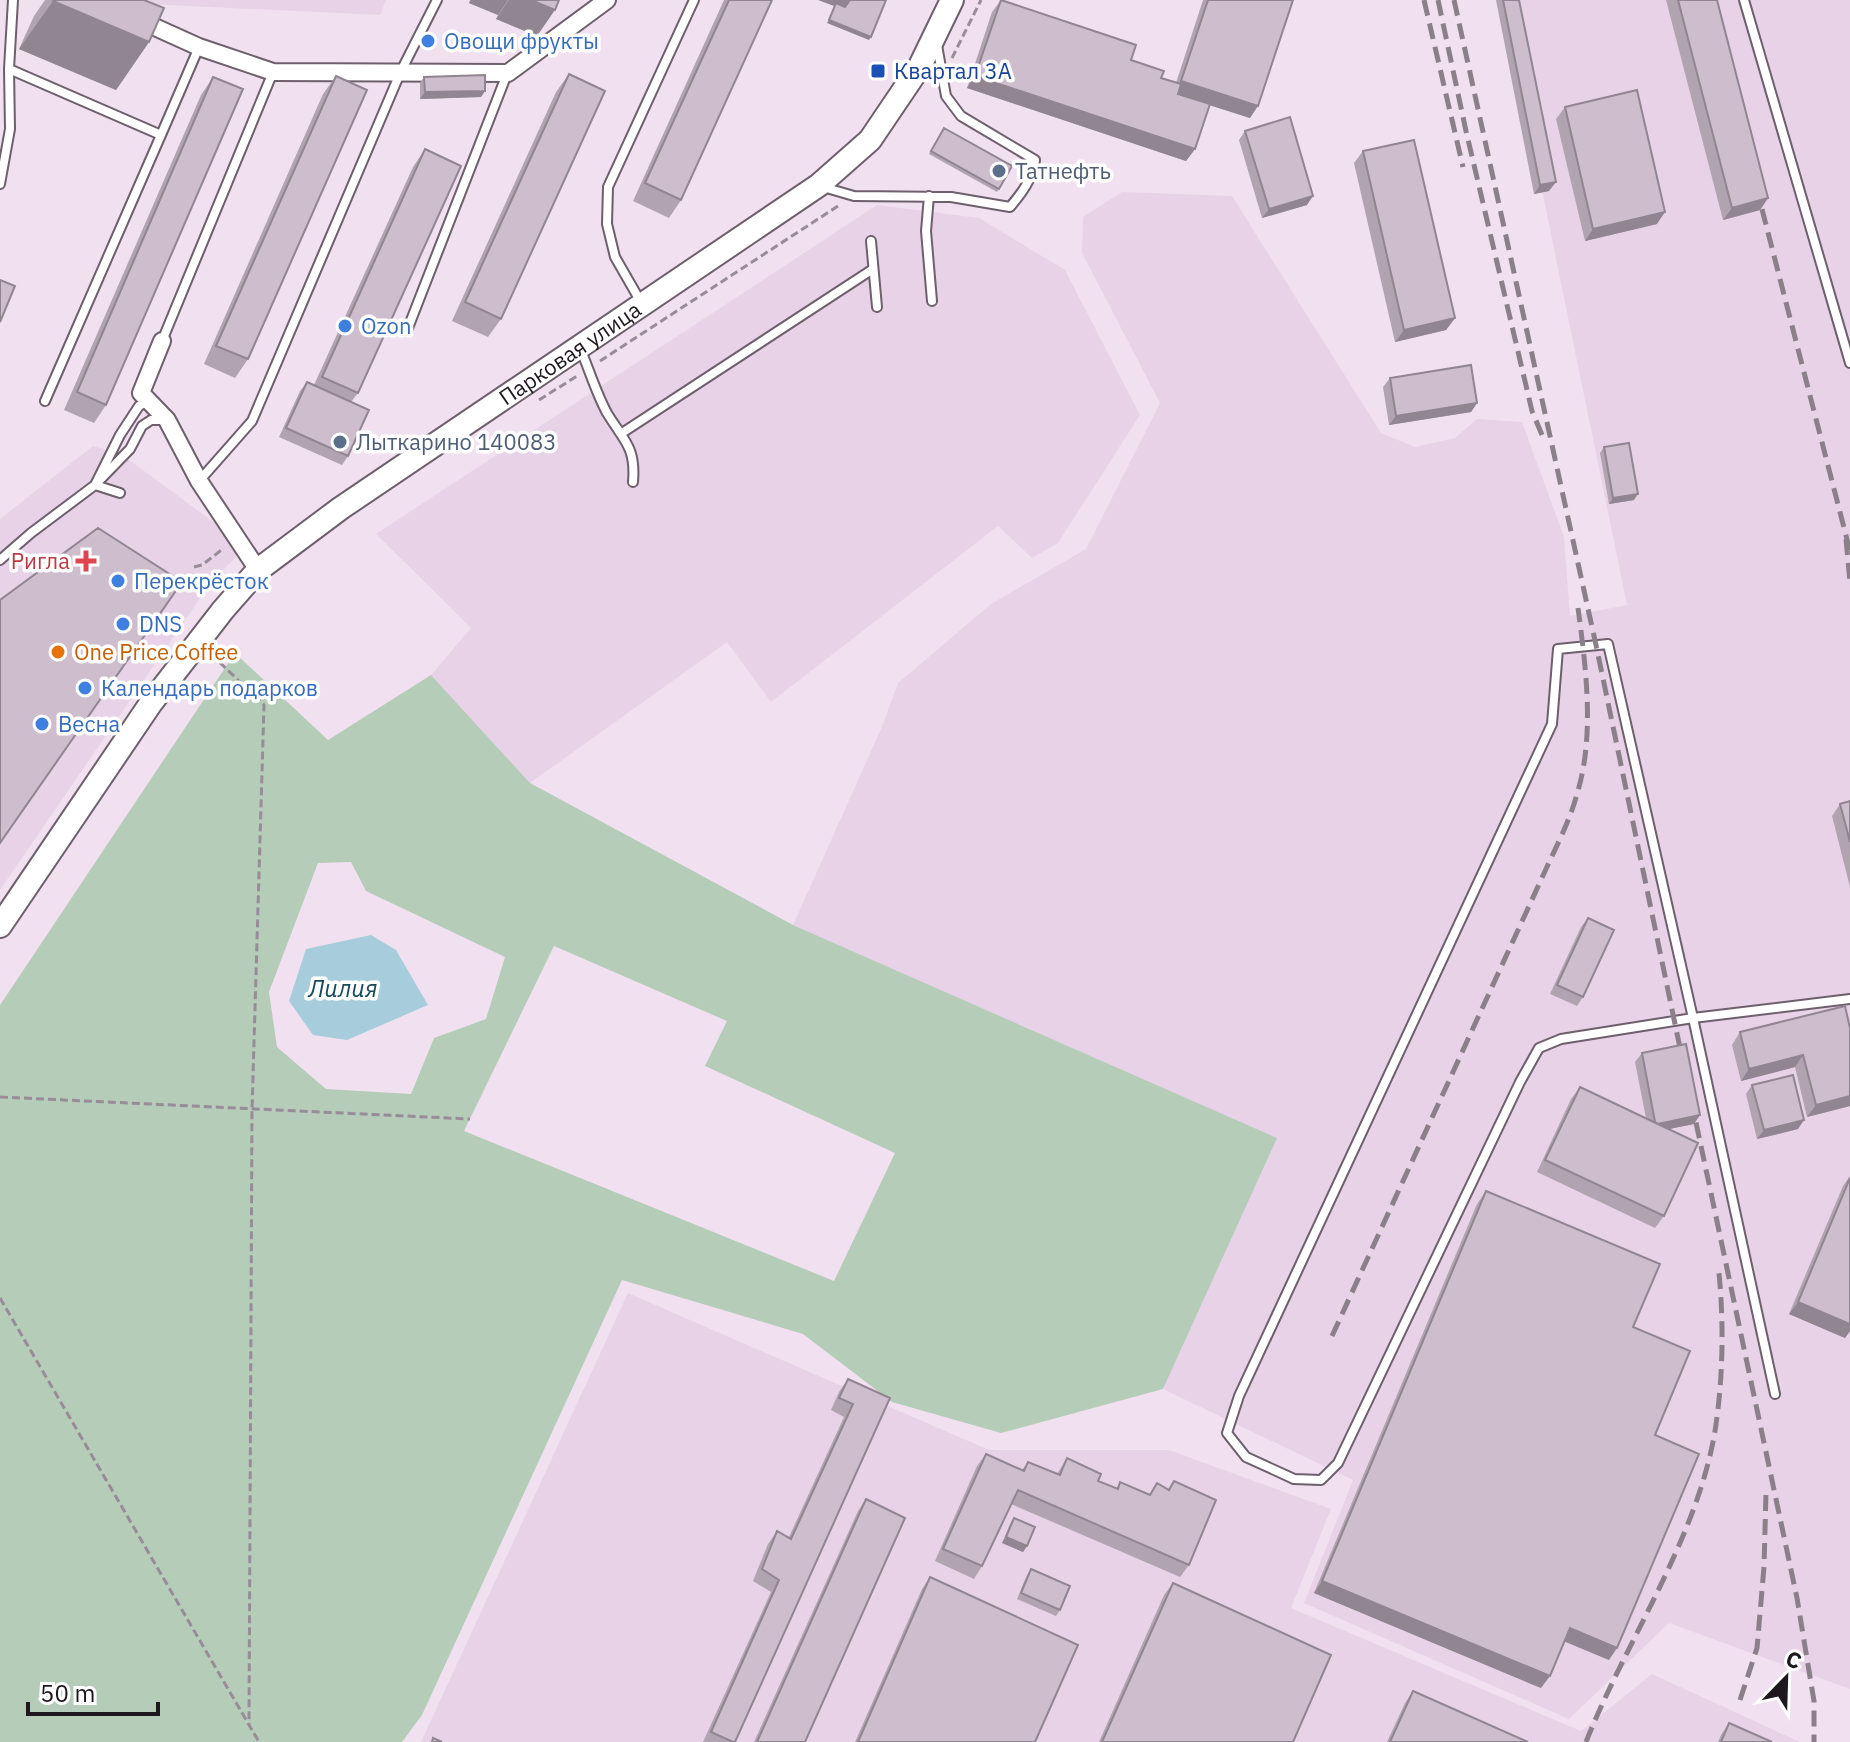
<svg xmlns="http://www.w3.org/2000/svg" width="1850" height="1742" viewBox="0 0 1850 1742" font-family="'IBM Plex Sans',sans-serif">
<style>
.built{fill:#e8d2e7}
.green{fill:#b5ccb9;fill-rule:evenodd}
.water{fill:#a7cddc}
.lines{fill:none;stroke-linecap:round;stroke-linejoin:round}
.lane-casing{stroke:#6d5f6c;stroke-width:12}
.street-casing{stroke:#6d5f6c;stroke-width:20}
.secondary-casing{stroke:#6d5f6c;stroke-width:26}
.path{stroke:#978c97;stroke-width:3;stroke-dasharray:8 4;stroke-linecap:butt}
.lane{stroke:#fff;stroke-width:8}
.street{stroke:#fff;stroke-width:16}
.secondary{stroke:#fff;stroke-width:22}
.rail{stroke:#8b808a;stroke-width:5;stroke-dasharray:16 8;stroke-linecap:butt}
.wall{fill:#b1a3b0}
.shaded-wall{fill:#908590}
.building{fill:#cebecd;stroke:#908590;stroke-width:2}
.shop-dot{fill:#3f7fe0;stroke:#fff;stroke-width:3}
.transit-dot{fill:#1a4fb4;stroke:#fff;stroke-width:3}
.service-dot{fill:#5c6f8a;stroke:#fff;stroke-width:3}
.health-dot{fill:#e0444e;stroke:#fff;stroke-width:3}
.food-dot{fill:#e8710a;stroke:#fff;stroke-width:3}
.labels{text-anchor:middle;stroke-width:7;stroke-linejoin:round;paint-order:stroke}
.shop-label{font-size:22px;fill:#366cbe;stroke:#fff;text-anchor:start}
.transit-label{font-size:22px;fill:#164399;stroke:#fff;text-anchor:start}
.service-label{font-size:22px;fill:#4e5e75;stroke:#fff;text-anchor:start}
.street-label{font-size:22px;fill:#1e181e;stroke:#fff}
.health-label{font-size:22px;fill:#be3a42;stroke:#fff;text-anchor:end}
.food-label{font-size:22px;fill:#c56008;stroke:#fff;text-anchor:start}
.water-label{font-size:24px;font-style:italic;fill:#164a5b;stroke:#fff}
</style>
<rect width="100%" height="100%" fill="#f1e1f0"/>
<path class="built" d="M136 0H386L380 15 146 4Z
M1503 0H1850V1689L1669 1623 1569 1719 1304 1603 1353 1480 1163 1389 1276 1138 793 925 881 729 898 683 991 604 1086 549 1160 403 1082 253 1083 217 1122 192 1232 196 1381 433 1415 447 1455 438 1477 419 1522 422 1564 537 1570 616 1627 605Z
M877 205 979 218 1065 270 1140 415 1058 543 1032 558 998 526 771 702 727 642 530 783 431 675 471 628 376 534Z
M93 446 124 456 247 547 214 578 0 890V519Z
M628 1293 989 1450H1169L1331 1509 1291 1608 1581 1731 1652 1674 1800 1742H421Z"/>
<path class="green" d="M235 653 328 740 431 675 530 783 793 925 1277 1138 1163 1389 1001 1433 892 1402 803 1334 622 1280 422 1715 402 1742H0V1005ZM351 862 366 891 505 957 486 1019 434 1038 411 1094 326 1089 277 1047 269 992 318 863ZM554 946 727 1021 705 1066 895 1153 834 1281 464 1131Z"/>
<path class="water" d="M371 935 396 950 428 1005 347 1040 313 1035 289 1001 306 949Z"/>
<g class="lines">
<defs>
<path id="lane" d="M13 0 9 69 161 135 199 47
M1744 0 1850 363
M0 184 10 129 9 69
M823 187 854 196 951 197 1010 207C1022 193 1033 178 1035 160L961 116 946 96 937 45
M929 196 926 231 932 301
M871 241 877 307
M642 304 615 257 607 224 608 187 694 0
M408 328 507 74
M162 341 273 72
M580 348C589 369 596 393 607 413 624 441 636 447 633 482
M45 401 161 135
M622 433 873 269
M200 480 252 421 401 71 437 0
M120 493 95 485 130 449 142 426 151 420H166
M0 560 31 533 95 485 120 435 139 406 148 401
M1775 1394 1693 1018 1608 644 1558 649 1552 724 1239 1396 1227 1433 1246 1457 1294 1479 1321 1480 1338 1463 1520 1082 1539 1048 1561 1039 1693 1018 1850 999"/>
<path id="street" d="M137 19 199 47 273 72 508 73 607 0
M162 341 141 393 167 420 199 481 258 570"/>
<g id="secondary">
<path id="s1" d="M0 926 151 703 223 610 258 570 341 508 819 185 870 140 920 66 952 0"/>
</g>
</defs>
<use href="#lane" class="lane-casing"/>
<use href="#street" class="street-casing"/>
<use href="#secondary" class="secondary-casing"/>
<path class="path" d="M952 58 981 0
M600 361 838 206
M539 400 577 376
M194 567 202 565 224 548
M211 654 264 705 252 1110 249 1724
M0 1097 470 1119
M0 1298 259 1742"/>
<use href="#lane" class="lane"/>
<use href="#street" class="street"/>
<use href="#secondary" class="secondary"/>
<path class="rail" d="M1424 0 1463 167
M1438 0 1466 131 1532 411 1542 435
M1454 0 1596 645 1684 1067
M1756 186 1850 551
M1846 539 1850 582
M1691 1099 1797 1598 1814 1701V1742
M1332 1336 1546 869C1557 845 1570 820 1577 794 1595 736 1586 668 1578 608
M1740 1700 1757 1648 1764 1567 1766 1493
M1586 1742C1626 1641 1697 1539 1715 1431 1723 1380 1724 1325 1719 1273"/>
</g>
<path class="wall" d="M45 0H144L149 42 116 90 19 49 34 16Z
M470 0H559L537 36 496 19 498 15 469 3Z
M724 0H772L681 200 669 218 633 201Z
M1001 0 1131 60 1161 78 1176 83 1203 0H1293L1250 118 1209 105 1195 149 1186 161 967 88 992 12Z
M1496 0H1519L1549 191 1534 194Z
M1666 0H1717L1768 198 1760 210 1723 220Z
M569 74 501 319 488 337 452 321 556 92Z
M336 76 248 359 235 378 204 364 323 94Z
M213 77 106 405 94 423 64 410 201 95Z
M424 77 485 91 481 97 420 99V83Z
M1565 107 1657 224 1585 241 1556 119Z
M944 128 1012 166 997 192 929 154Z
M1245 131 1307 205 1262 218 1239 140Z
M425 149 358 393 351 402 348 456 342 465 279 437 300 391 307 382 314 385 413 167Z
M1363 151 1455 318 1446 330 1395 342 1354 163Z
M1390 378 1477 403 1471 412 1389 425 1383 387Z
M1604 447 1634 500 1609 504 1600 453Z
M1850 801V887L1832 816 1840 804Z
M1588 918 1583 997 1577 1006 1550 994 1581 927Z
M1845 1006 1850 1106 1807 1117 1795 1067 1741 1081 1732 1045 1740 1032Z
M1642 1053 1694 1124 1669 1129 1664 1216 1655 1228 1537 1172 1571 1099 1580 1087 1646 1118 1635 1062Z
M1752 1085 1798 1129 1757 1139 1746 1094Z
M1850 1176V1331L1845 1338 1789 1314 1843 1186Z
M1486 1191 1633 1327 1655 1435 1609 1660 1564 1641 1541 1688 1314 1593 1477 1204Z
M848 1379 890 1398 735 1742H703L771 1592 753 1581 768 1544 777 1531 789 1537 844 1417 831 1410 839 1392Z
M986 1454 1022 1470 1028 1462 1057 1474 1067 1458 1098 1481 1116 1489 1120 1482 1149 1495 1157 1483 1168 1489 1174 1481 1189 1565 1180 1577 1011 1504 982 1566 974 1579 935 1561 977 1466Z
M866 1499 805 1742H754L858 1511Z
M1014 1518 1027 1546 1023 1552 1002 1543 1010 1524Z
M1031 1569 1060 1610 1056 1616 1017 1599 1027 1575Z
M930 1577 1035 1742H855L922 1589Z
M1173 1583 1293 1742H1099L1164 1595Z
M1413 1691 1528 1742H1387L1405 1703Z
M1729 1723 1772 1742H1718L1721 1735Z"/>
<path class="shaded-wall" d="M471 0H508L498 15 469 3Z
M509 0H531L555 10 537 36 496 19Z
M818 0H850L843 10 836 3 834 6Z
M53 1 149 42 116 90 19 49Z
M829 20 871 37 869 40 827 23Z
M975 76 1195 149 1186 161 967 88Z
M1181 81 1258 106 1250 118 1172 93Z
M485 91 481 97 420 99 425 92Z
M1556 182 1549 191 1534 194 1540 185Z
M1313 196 1307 205 1262 218 1269 209Z
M1768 198 1760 210 1723 220 1732 208Z
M1665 212 1657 224 1585 241 1593 229Z
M1455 318 1446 330 1395 342 1404 330Z
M1477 403 1471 412 1389 425 1396 416Z
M1638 494 1634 500 1609 504 1613 498Z
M1803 1055 1795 1067 1741 1081 1749 1069Z
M1850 1096V1106L1807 1117 1816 1105Z
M1700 1115 1694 1124 1649 1133 1656 1124Z
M1804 1120 1798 1129 1757 1139 1764 1130Z
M1798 1302 1850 1324V1331L1845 1338 1789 1314Z
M1006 1537 1027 1546 1023 1552 1002 1543Z
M1322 1581 1550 1676 1541 1688 1314 1593Z
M1570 1628 1617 1648 1609 1660 1561 1640Z"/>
<path class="building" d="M54 0H144L164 8 149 42 53 1Z
M531 0H559L555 10Z
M729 0H772L681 200 645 183Z
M850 0H886L871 37 829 20 836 3 845 7Z
M1001 0 1136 45 1131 60 1164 71 1161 78 1181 84 1178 94 1210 104 1195 149 975 76Z
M1208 0H1293L1258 106 1181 81Z
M1503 0H1519L1556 182 1540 185Z
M1678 0H1717L1768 198 1732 208Z
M569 74 605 91 501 319 465 302Z
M485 75V91L425 92 424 77Z
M336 76 367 90 248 359 216 346Z
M213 77 243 89 106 405 77 392Z
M1637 90 1665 212 1593 229 1565 107Z
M1290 117 1313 196 1269 209 1245 131Z
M944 128 1012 166 999 189 931 151Z
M1414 140 1455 318 1404 330 1363 151Z
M425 149 461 166 358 393 322 377Z
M0 280 15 286 0 322Z
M1471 365 1477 403 1396 416 1390 378Z
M307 382 369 410 348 456 286 428Z
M1629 443 1638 494 1613 498 1604 447Z
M98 528 182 582 0 843V600Z
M1850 801V842L1840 804Z
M1588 918 1614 930 1583 997 1557 985Z
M1845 1006 1850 1028V1096L1816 1105 1803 1055 1749 1069 1740 1032Z
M1686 1044 1700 1115 1658 1124 1655 1122 1642 1053Z
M1793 1075 1804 1120 1764 1130 1752 1085Z
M1580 1087 1698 1143 1664 1216 1545 1160Z
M1850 1178V1324L1798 1302Z
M1486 1191 1660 1264 1633 1327 1690 1351 1655 1435 1699 1454 1617 1648 1570 1628 1550 1676 1322 1581Z
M848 1379 890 1398 735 1742H733L711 1732 779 1580 762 1569 777 1531 791 1539 853 1404 839 1398Z
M986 1454 1024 1471 1028 1462 1060 1475 1067 1458 1101 1474 1098 1481 1118 1489 1120 1482 1150 1495 1157 1483 1169 1490 1174 1481 1216 1500 1189 1565 1018 1490 982 1566 943 1549Z
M866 1499 905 1518 805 1742H757Z
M1014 1518 1035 1527 1027 1546 1006 1537Z
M1031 1569 1070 1586 1060 1610 1021 1593Z
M930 1577 1078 1645 1035 1742H858Z
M1173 1583 1331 1655 1293 1742H1102Z
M1413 1691 1528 1742H1390Z
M1729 1723 1772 1742H1721Z
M433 1738 442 1742H432Z"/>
<g class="shop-dot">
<circle cx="428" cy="41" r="8"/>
<circle cx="345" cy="326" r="8"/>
<circle cx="118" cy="581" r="8"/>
<circle cx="123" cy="624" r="8"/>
<circle cx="85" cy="688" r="8"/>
<circle cx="42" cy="724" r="8"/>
</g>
<rect class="transit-dot" x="870" y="63" width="16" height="16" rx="4"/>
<g class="service-dot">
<circle cx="999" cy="171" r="8"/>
<circle cx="340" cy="442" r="8"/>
</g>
<path class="health-dot" d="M82 549h8v8h8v8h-8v8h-8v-8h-8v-8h8z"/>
<circle class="food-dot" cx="58" cy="652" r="8"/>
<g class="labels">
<g class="shop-label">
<text x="444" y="49">Овощи фрукты</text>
<text x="361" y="334">Ozon</text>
<text x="134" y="589">Перекрёсток</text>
<text x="139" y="632">DNS</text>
<text x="101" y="696">Календарь подарков</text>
<text x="58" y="732">Весна</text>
</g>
<g class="transit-label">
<text x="894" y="79">Квартал 3А</text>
</g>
<g class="service-label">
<text x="1015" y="179">Татнефть</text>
<text x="356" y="450">Лыткарино 140083</text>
</g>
<g class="street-label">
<text dy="8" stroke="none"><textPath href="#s1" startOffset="820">Парковая улица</textPath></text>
</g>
<g class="health-label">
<text x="70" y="569">Ригла</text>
</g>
<g class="food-label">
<text x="74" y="660">One Price Coffee</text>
</g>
<g class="water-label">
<text x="343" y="997">Лилия</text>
</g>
</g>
<g transform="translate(1786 1678) rotate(23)" stroke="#ffffff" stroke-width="6" paint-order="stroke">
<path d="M0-6L14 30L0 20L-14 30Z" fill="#1e181e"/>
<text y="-12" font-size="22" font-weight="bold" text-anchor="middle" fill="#1e181e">С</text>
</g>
<path d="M28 1702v12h130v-12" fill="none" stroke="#1e181e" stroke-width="4"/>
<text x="40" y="1702" font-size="24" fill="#1e181e" stroke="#ffffff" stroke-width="6" paint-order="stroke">50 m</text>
</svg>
